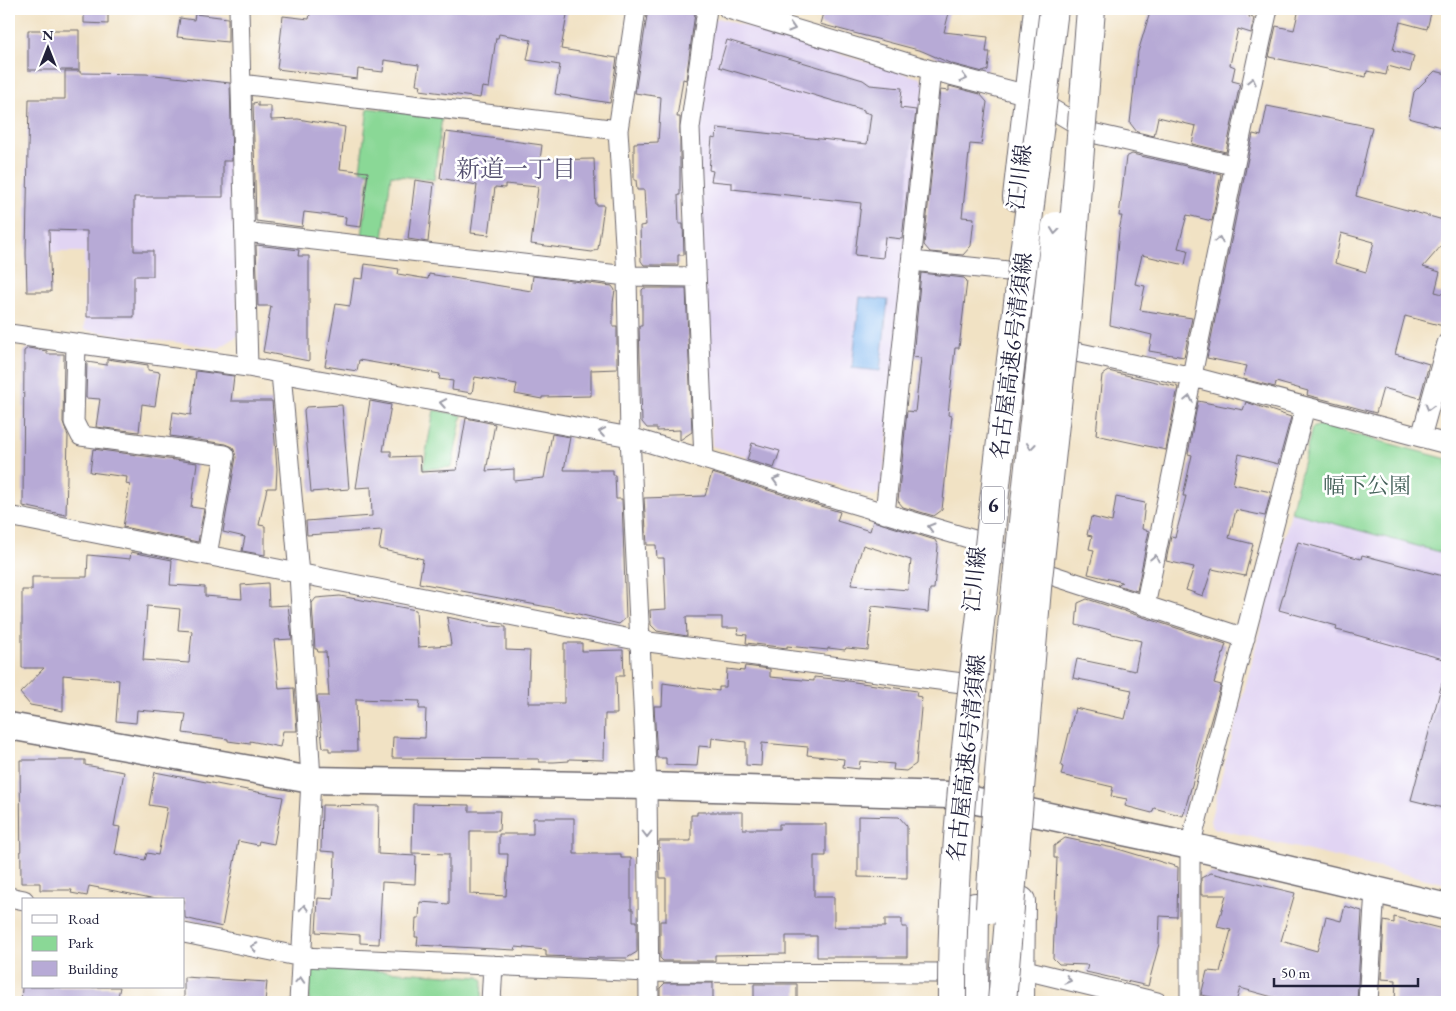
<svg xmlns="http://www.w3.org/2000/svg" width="1456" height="1011" viewBox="0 0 1456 1011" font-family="'EB Garamond','Noto Serif JP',serif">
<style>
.built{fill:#e1d4f3}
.green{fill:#8ad896;stroke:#567d68}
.water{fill:#81b8f0;stroke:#526d96}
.building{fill:#b7aad6;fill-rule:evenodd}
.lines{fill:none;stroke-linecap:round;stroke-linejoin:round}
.street-casing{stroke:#6a656b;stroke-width:21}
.secondary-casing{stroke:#6a656b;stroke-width:29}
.primary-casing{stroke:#6a656b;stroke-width:30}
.highway-casing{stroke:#6a656b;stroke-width:30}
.street{stroke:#fff;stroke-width:19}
.secondary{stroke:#fff;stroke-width:26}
.primary{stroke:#fff;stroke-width:28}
.highway{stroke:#fff;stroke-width:28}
.highway-bridge-casing{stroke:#6a656b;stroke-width:30;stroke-linecap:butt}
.highway-bridge{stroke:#fff;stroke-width:28}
.oneway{stroke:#9c9ca7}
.labels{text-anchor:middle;stroke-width:5;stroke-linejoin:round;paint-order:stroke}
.shield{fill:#fff;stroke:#646476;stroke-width:1}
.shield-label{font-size:21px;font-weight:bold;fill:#22223b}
.street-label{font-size:22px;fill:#22223b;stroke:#fff}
.park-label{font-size:22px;fill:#46625b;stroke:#fff}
.neighbourhood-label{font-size:24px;fill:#565271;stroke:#fff}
</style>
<rect width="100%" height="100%" fill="#fff"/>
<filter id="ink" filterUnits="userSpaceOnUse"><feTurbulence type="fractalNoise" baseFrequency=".02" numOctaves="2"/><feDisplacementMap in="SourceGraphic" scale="10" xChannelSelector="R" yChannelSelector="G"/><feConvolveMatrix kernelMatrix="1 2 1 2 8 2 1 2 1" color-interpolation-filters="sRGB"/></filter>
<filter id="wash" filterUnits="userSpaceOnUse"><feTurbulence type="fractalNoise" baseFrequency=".0096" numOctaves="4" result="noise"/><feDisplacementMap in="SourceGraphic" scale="20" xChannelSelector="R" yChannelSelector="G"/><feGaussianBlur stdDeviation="1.12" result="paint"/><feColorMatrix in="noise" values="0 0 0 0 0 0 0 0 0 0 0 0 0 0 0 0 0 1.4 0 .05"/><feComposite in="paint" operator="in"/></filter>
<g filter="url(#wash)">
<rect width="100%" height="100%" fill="#f1e2c4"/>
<path class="built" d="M718 18 920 78 925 85 882 490 874 496 712 446 696 130 711 21Z
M82 68 167 75V139L233 140 238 336 219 348 84 330V252H26L27 127H73L81 119Z
M1291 512 1447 554V884L1214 828 1210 821Z"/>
<path class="green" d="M368 108 442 117 434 180 391 175 383 239 362 236 370 172 360 170Z
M434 410 462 415 452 467 423 469Z
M1320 425 1447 459V554L1291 512 1312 428Z
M316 967 479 977 483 980 482 1002H309L311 972Z"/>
<path class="water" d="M860 297 888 300 880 371 852 368Z"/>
<g id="blocks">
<path class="building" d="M84 9H108V24L84 23Z
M311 9H568L561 49 617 58 610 103 555 94 560 65 527 60 531 40 499 34 498 38H496L489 88 482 87 480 98 420 90 421 85 416 84 419 65 384 60 383 72 358 69 357 79 277 69 283 16 309 19Z
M648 9H689L688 12 695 13 686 80 683 79 677 117H680V195H678L679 224H683L684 255H678V265H644L641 261 640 226 646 225 644 190H637L636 180H634V143L658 142 661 97 635 93Z
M824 9H868L887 14 888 9H950L944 32 988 37 986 52H990L988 70 983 72 952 64 922 51 820 24Z
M1151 9H1251L1249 17 1254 18 1251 33 1238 29 1230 65 1235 67 1232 81 1240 83 1226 152 1192 144 1196 126 1158 117 1154 136 1137 132 1130 123 1138 52Z
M1299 9H1432L1427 29 1400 22 1393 50 1414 56 1410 72 1388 66 1386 75 1367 71 1366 77 1269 57 1276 26 1294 30Z
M195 14 228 18V42L177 37 180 18 194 20Z
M28 30H79V70H28Z
M727 40 863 80 870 85 902 88 900 108 916 110 902 239 885 237 883 258 855 255 861 203 732 189V183L711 181 713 171 709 170 712 138 716 139 717 128 867 144 871 114 864 112V110L719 67Z
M65 71H80V73L146 74 230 83 232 161H223V197H134V251H153V276H134V317H87V231L49 230 51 292H27L26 253 29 99H65Z
M1435 71 1447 74V103L1441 127 1409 118 1414 92Z
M949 86 980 94 987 102 981 145 970 144 962 217 974 218 971 246 963 255 930 252 924 245 940 90 949 91Z
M258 102V106H271V120L298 119 345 127 340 169 368 172 361 227 345 225 346 217 304 212 302 227 256 221 253 103Z
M1267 106 1372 127 1356 196 1447 221 1442 245 1423 267 1440 272 1435 292 1447 295V327L1405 316 1395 354 1429 364 1420 398 1383 388 1376 413 1307 395 1308 391 1276 382 1275 387 1243 379 1247 366 1207 358 1253 134 1261 136ZM1341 233 1374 242 1366 272 1335 263Z
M446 132 542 145 540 160 594 159 596 205H604L598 249 592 252 531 244 538 187 505 184V188L495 187 489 235 471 233 477 185 440 178Z
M1132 154 1221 174 1212 221 1187 215 1178 248 1188 250 1185 265 1142 255 1135 284 1145 286 1140 310 1192 318 1184 357 1149 351 1152 335 1110 325 1119 231 1122 216H1119L1126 157Z
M415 180 434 183 428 242 408 239Z
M256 245 299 250 298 256H309V361L263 352 271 306H258Z
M365 264 399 269 398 274 428 279 429 274 531 291 533 276 612 286 615 290 613 303V327H617V369L591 370V396L542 397V399L515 394 517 384 475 377 472 393 452 390 453 381 439 379 440 374 359 360 357 371 325 366 336 304 350 306 354 278 363 279Z
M921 273 964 278 967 281 959 348H955L948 415 952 416 942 510 934 516 903 507 898 501 907 411 915 412 921 358 913 357Z
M644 288H686L692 432 680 440V430L657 431V428H647L642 422 639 326H642V290Z
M28 348 47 351V354H64L63 422 68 436 66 515 23 506 24 351Z
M107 359 148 365V370L160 372 155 406 142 404 139 432 96 427 100 399 86 398 87 362 107 365Z
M196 371 234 376 231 401H272L277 469 276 488H267L259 525 265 526V555L242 551 245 537 223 532 236 457 233 447 226 444 170 436 173 412 191 415Z
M1108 371 1178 387 1166 450 1096 435 1102 375Z
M370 401 391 405 383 451H391V457L420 456 421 472 457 470 466 418 495 424 486 471 514 469V481L544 478 552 434 570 437 564 470H613V475H615L616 499H622L626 618 619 624 558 609 419 583 423 559 379 549 382 530 307 535 306 521 372 516 371 487 356 488Z
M1198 401 1243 410 1246 402 1291 417 1278 464 1239 454 1233 484 1271 492 1265 516 1236 510 1229 538 1253 544 1245 576 1212 569 1203 596 1186 590 1194 567 1166 561 1171 536 1175 537 1186 496H1183L1192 455 1188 454Z
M342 405 349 489 311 492 304 410 306 407Z
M752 443 780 451 774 468 747 460Z
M93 449 197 463 191 507 204 509 198 542 123 527 130 485 126 484 127 477 90 472Z
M712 473 840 512 837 521 870 531 873 521 935 540 938 546 934 589H930L928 612 872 606 868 650 846 648 845 650 828 648V650L787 646V648L746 643 747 635 738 634 739 628H722V617H686L687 636 657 631 651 625 650 610 666 609 664 558H657L656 545H647L644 498 705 496ZM863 545 911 560 908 590 851 585Z
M1116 497 1145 503 1142 529 1149 531 1137 591 1117 585 1122 582 1088 574 1094 550 1089 549 1092 536 1087 535 1091 517 1112 522Z
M1298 542 1361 559 1362 555 1447 577V660L1345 632 1336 630 1337 626 1279 610Z
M131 552 172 560 170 585 205 587V596L242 599 241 585 268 583 269 606 288 605 292 639 274 640 279 689 294 688 297 731H283L280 747 250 741V744L228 741V739L183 733 186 714 137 710 136 723 116 721 119 680 63 675V711L30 705 20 693 44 668H22V590H32V577H87L88 555 130 559ZM147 606 180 609 178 630 192 631 189 663 143 660Z
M340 596 416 610 418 647 451 645 447 617 489 626 506 627V650L530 651 528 703H564V643H582V651L623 650 624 676H616L617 714H605L604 760 569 759V761L554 762H539V759L392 758 393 737 425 738 426 709H419L420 701 356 699 357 751H329V748H323L317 696H329L326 652H318L317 649H315L312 603 316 598Z
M1087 599 1226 644 1214 683 1221 685 1183 816 1154 808 1152 813 1125 806 1127 799 1111 796 1113 787 1061 775 1063 767 1061 766 1075 708 1125 719 1132 690 1073 678 1077 659 1135 671 1141 641 1076 625 1078 603Z
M745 666 770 669V677L814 681V677L834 679 917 691 916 696 922 697 916 764 906 771 893 770 894 764 860 761 859 769 843 767 844 759 807 755 808 747 762 743 761 766 746 765V742L712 738 711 747 699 746 697 766 666 765V758H657L654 706H662L663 683 719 691V687H726L727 669 744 671Z
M1442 683 1447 684V809L1411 800Z
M20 760H85V765L124 772 114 826 120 827 115 854 145 860 147 853 158 855 167 808 149 805 155 772 283 797 274 844 259 841 258 845 238 841 222 927 185 918 184 900H162L89 886 87 896 71 893 72 890H40V883H21Z
M413 804 469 805V811H500L499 831H470V894L506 896 508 854H499V834H533V818H574V854H621V858H631V909H633V921H637V952L627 958H600L546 956V950L516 947 515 950 417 945 418 937H415L416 918H419L420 902 449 904V854L412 853Z
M322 805 379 806 378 854 416 856 415 884 382 882 379 944 360 943V935L316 932 318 898 333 899 334 887 335 852 321 851Z
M697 812H743V829H779V824H826V856H814V897H834V927H885V919H902V927H907V957H817V936H786V954L715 955V961H663L660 958V921H666V878H660L659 841H691V815H697Z
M858 816 899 817 907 826V878L858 877Z
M1065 838 1118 849 1178 867 1177 917 1160 916 1159 944 1148 986 1086 972 1088 965 1059 964 1053 958 1057 858H1054V846Z
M1211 873 1295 893 1281 941 1317 951 1326 917 1341 921 1345 906 1362 911 1357 1002H1275L1276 998 1240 988 1236 1002 1201 995 1207 971 1220 972 1231 930 1217 927 1226 895H1201V878Z
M1394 917 1447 930V1002H1395L1396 980 1381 979 1384 921 1394 923Z
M184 977 267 982 265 1002H184Z
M665 983H713V999L660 1000V988Z
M754 984H797V1002H754Z
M22 987H120L117 1002H21Z"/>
</g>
</g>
<g filter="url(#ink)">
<use href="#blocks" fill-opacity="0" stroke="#6a656b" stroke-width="1"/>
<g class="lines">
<defs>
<path id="street" d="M239 9 248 367
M636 9 618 130 627 276 630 437 647 786 649 1002
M728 9 931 70 1028 95 1092 133 1233 165
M241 84 618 130
M245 232 627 276 696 277
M912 261 1008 271
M9 334 248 367 630 437 978 541 1045 573 1245 638
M76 344 74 422 81 436 225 455 207 555
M1071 351 1193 377 1447 444
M281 373 299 574 311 780 299 1002
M1421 437 1447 343
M704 459 690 128 707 9
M885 514 931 70
M9 516 641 641 962 683
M1145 606C1187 407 1224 207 1268 9
M9 897 24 900
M184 933 302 957 648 972 943 973
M1021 969 1157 1002
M491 1002 493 965
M1190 1002V846L1305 407
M1368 1002 1375 890"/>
<path id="secondary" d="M9 726 311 780 647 786 949 795 1190 846 1447 907"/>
<path id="primary" d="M1017 197 1038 9
M1020 1002 1021 901"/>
<path id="highway" d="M974 1002 975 907"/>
</defs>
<use href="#street" class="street-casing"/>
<use href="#secondary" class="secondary-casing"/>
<use href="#primary" class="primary-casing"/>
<use href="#highway" class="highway-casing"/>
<use href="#street" class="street"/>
<use href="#secondary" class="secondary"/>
<use href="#primary" class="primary"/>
<use href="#highway" class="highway"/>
<defs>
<path id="highway-bridge" d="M990 909C1002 680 1031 454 1056 226
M952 1002C951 858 969 715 986 572 1007 384 1030 196 1054 9
M1002 1002 1037 588 1067 314 1091 9"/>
</defs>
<use href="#highway-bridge" class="highway-bridge-casing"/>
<use href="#highway-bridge" class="highway-bridge"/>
</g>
<defs><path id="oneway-chevron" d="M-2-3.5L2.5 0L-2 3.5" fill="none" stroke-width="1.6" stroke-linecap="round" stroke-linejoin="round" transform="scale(1.25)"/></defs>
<g class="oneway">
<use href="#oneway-chevron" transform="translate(792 28) rotate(17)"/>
<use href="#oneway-chevron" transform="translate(964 78) rotate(14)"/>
<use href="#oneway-chevron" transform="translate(1252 81) rotate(-77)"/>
<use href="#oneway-chevron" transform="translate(1055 231) rotate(96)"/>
<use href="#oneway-chevron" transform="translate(1219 240) rotate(-79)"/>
<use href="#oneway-chevron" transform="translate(1189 399) rotate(-78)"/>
<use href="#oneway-chevron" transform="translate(443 403) rotate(-170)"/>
<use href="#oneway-chevron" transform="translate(1429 407) rotate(105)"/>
<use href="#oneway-chevron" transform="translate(602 432) rotate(-170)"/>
<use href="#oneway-chevron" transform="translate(1031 446) rotate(96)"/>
<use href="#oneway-chevron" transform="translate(776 480) rotate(-163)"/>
<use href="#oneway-chevron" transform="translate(931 527) rotate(-164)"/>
<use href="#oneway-chevron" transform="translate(1155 558) rotate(-78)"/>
<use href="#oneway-chevron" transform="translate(647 834) rotate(90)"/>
<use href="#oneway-chevron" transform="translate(304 908) rotate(-87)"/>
<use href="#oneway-chevron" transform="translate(254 947) rotate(-168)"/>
<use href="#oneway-chevron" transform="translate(300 980) rotate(-86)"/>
<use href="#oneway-chevron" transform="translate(1068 980) rotate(14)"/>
</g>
</g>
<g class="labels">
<rect class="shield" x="982" y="486.5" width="22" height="37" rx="4"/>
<g class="shield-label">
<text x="993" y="512">6</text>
</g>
<g class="street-label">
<text transform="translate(1019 177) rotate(-83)" y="8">江川線</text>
<text transform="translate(1011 356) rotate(-83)" y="8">名古屋高速6号清須線</text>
<text transform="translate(974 579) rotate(-84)" y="8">江川線</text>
<text transform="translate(966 758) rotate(-84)" y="8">名古屋高速6号清須線</text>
</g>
<g class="park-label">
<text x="1367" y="493">幅下公園</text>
</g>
<g class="neighbourhood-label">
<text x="516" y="177">新道一丁目</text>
</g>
</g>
<rect width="1456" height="1011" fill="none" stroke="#fff" stroke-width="30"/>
<rect x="22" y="898" width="162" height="90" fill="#ffffff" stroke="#a7a7b1"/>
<rect x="32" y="915" width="25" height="8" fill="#ffffff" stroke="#a7a7b1"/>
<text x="68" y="924" font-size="15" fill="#22223b">Road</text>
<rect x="32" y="936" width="25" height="15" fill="#8ad896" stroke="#a7a7b1"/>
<text x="68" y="948" font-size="15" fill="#22223b">Park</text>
<rect x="32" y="961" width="25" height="15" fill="#b7aad6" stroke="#a7a7b1"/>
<text x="68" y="974" font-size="15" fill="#22223b">Building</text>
<g transform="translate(48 48)" stroke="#ffffff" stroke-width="4" paint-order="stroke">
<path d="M0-4L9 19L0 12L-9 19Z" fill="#22223b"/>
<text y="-8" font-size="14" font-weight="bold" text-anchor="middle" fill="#22223b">N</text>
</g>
<path d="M1274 978v8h144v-8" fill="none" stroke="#22223b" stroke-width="2.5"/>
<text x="1281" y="978" font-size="15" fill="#22223b" stroke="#ffffff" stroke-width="4" paint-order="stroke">50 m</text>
</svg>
